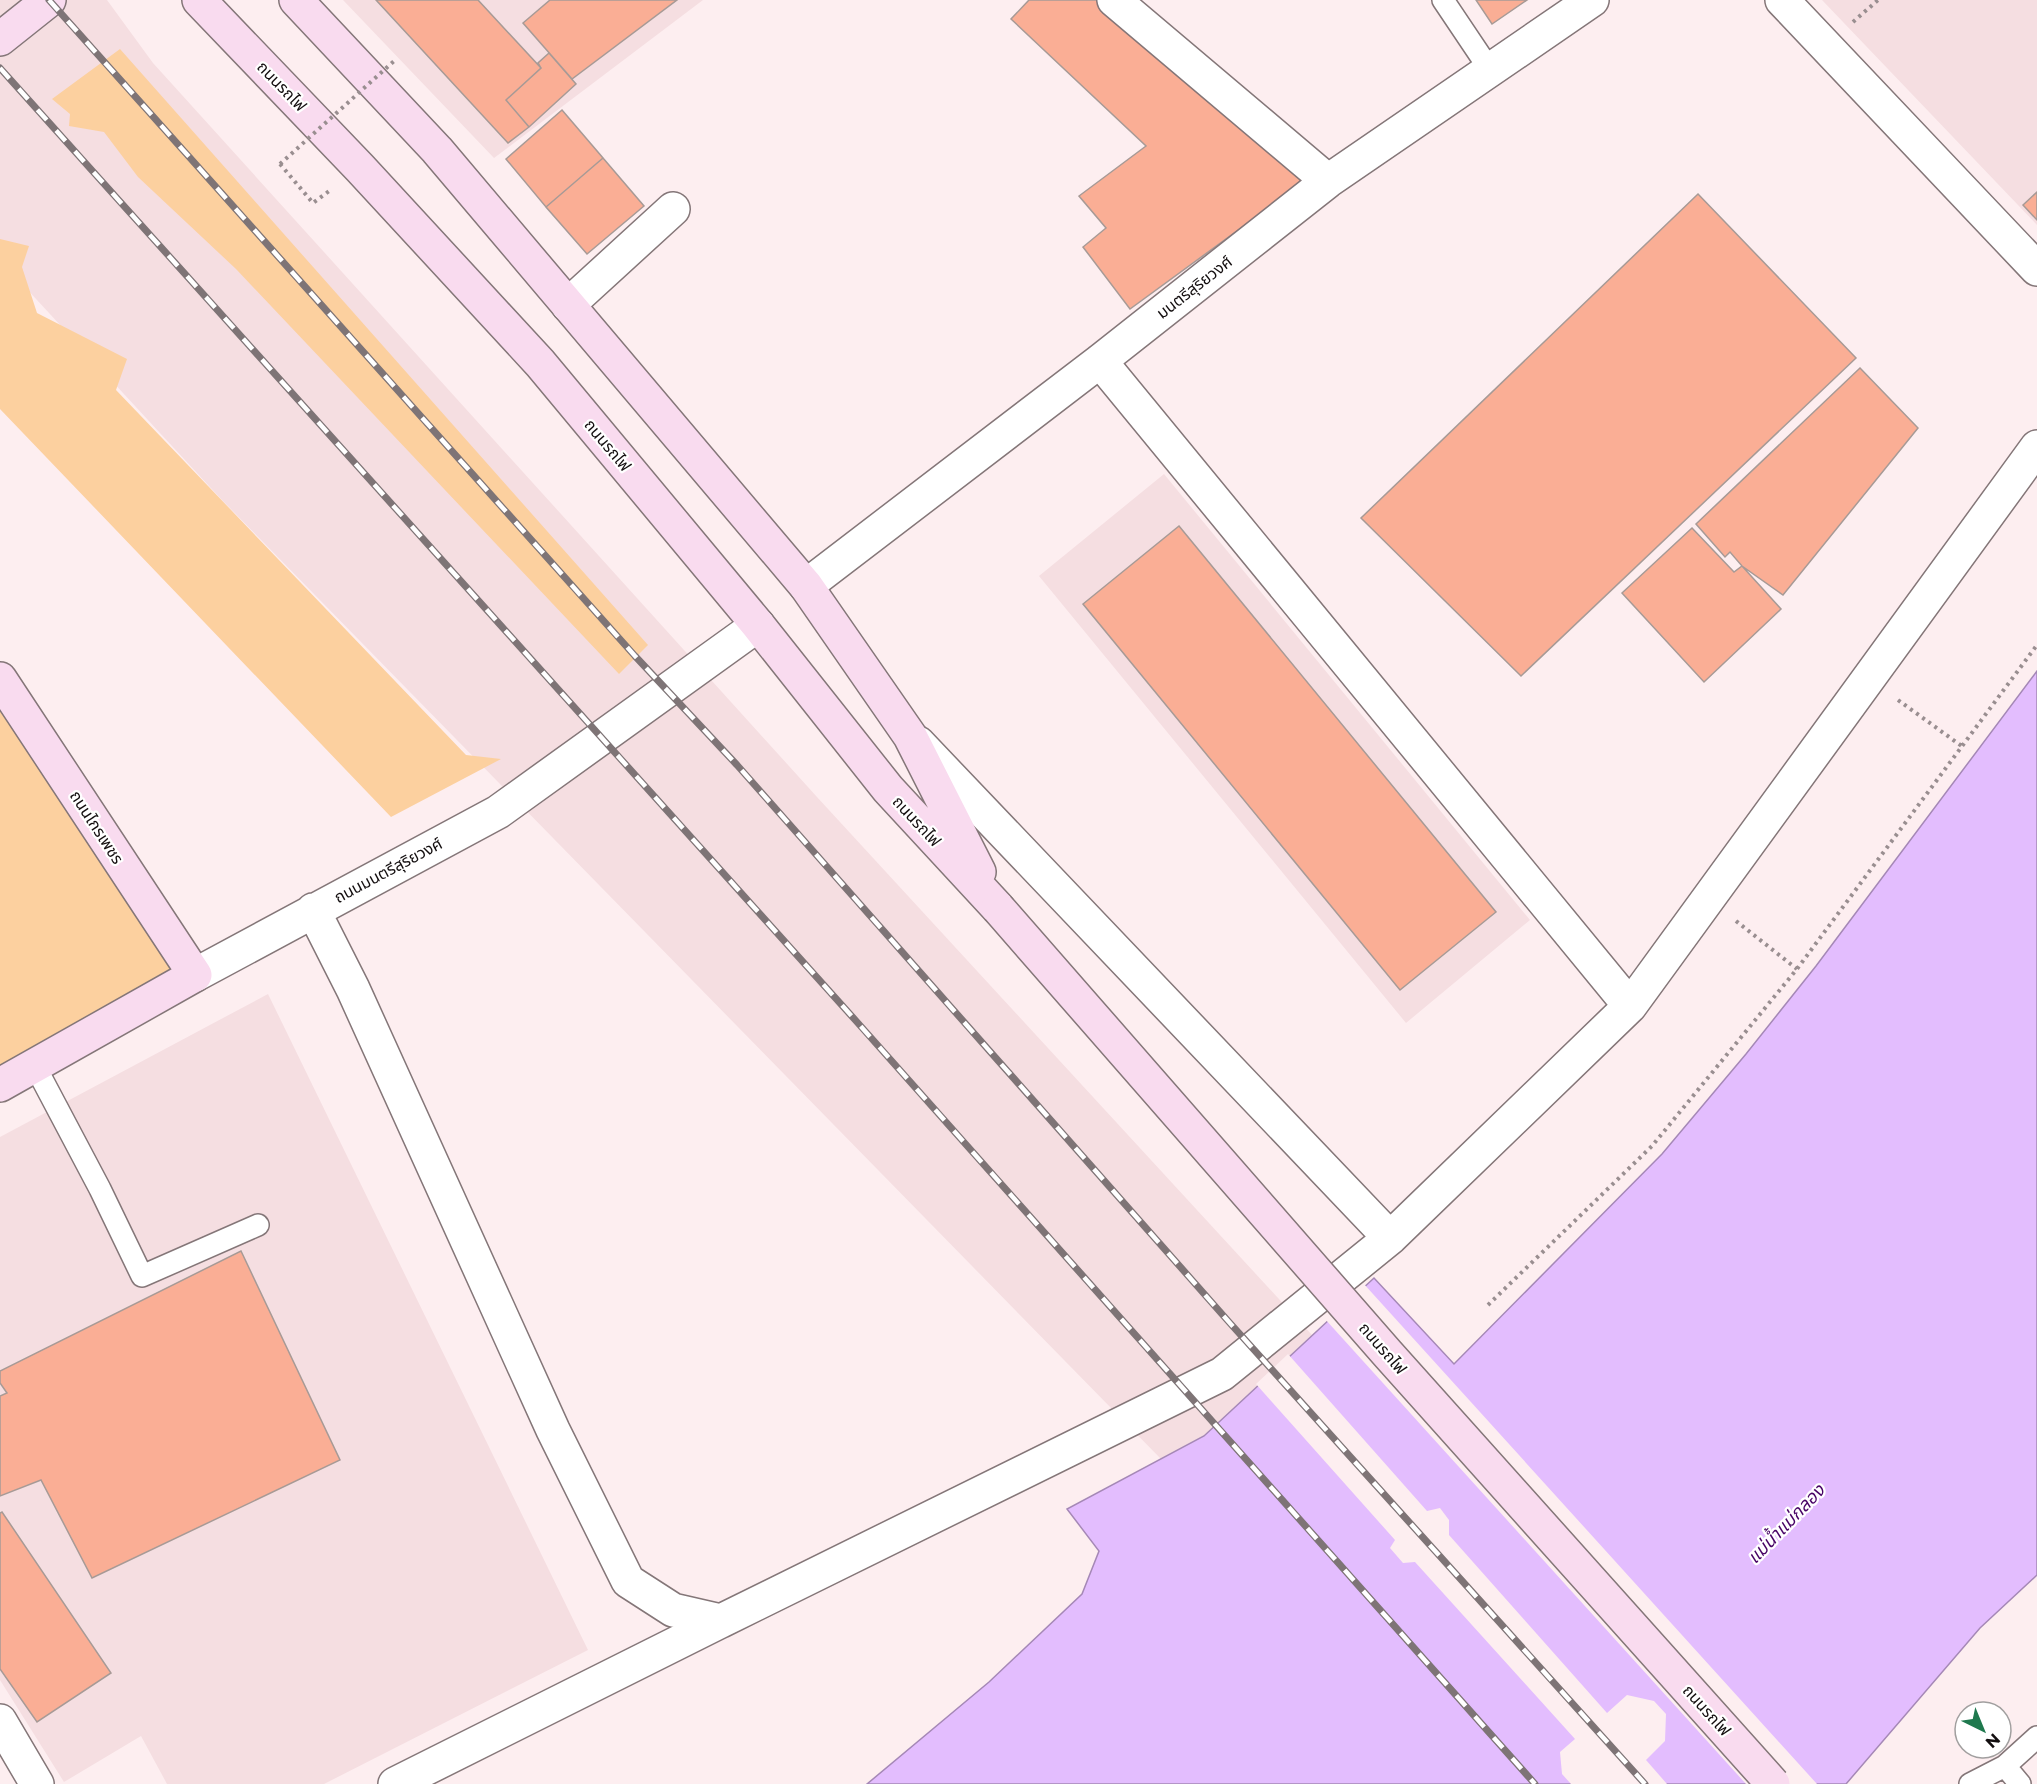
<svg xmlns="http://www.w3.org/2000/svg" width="2037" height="1784" viewBox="0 0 2037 1784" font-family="Montserrat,'Noto Sans Thai',sans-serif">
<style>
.built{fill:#f5dee1}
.green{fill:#fcd09f}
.water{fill:#e3bdfe;stroke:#a588b6;stroke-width:1.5}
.pier{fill:#fdeef0}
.building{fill:#faae95;stroke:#a79a96;stroke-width:1.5}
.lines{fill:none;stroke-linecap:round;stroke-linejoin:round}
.service-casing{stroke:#847678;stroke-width:24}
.minor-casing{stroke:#847678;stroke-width:36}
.secondary-casing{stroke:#847678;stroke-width:36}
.path{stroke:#998e90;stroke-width:4;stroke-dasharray:3 4.5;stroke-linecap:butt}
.service{stroke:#fff;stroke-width:21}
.minor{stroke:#fff;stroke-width:33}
.secondary{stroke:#f9dbef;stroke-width:33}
.rail-casing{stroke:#7e7476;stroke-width:7}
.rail{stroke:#fff;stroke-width:4.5;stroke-dasharray:14;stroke-linecap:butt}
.secondary-bridge-casing{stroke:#847678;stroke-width:36;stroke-linecap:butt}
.path-bridge{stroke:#998e90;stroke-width:4;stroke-dasharray:3 4.5;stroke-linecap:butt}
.secondary-bridge{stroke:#f9dbef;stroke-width:33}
.labels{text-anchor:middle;stroke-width:4.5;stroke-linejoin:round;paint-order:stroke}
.street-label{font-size:16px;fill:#130e0f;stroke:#fff}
.water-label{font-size:18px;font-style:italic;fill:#470365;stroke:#fff}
</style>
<rect width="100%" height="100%" fill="#fdeef0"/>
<path class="built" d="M0 0H107L153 63 817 797 1312 1335 1204 1436 1161 1459 221 499 0 260Z
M343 0H703L494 158Z
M1822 0H2037V225Z
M1164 474 1530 920 1406 1023 1039 576Z
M268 994 588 1650 324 1784H167L141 1736 64 1782 0 1680V1137Z"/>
<path class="green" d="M120 49 648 645 619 674 236 269 138 177 104 132 69 126 70 114 52 99Z
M0 239 29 246 22 267 37 313 127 359 116 390 466 755 501 759 391 817 0 409Z
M0 706 195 975 0 1080Z"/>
<path class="water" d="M2037 671V1575L1980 1628 1846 1784H867L989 1682 1082 1594 1099 1551 1067 1509 1204 1436 1374 1278 1454 1364 1662 1154 1746 1054 1816 966Z"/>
<path class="pier" d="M1363 1283 1817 1784H1746L1325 1319Z
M1288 1354 1427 1511 1440 1508 1449 1520V1535L1607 1713 1627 1695 1654 1701 1666 1714 1665 1741 1646 1760 1667 1784H1571L1562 1774 1560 1752 1575 1739 1415 1562 1403 1563 1390 1548 1395 1540 1256 1384Z"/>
<path class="building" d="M376 0H478L541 68 506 100 529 127 508 143Z
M550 0H677L572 79 523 23Z
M1029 0H1098L1311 177 1130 309 1083 247 1106 228 1079 196 1146 146 1011 19Z
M1476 0H1527L1492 24Z
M549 53 576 84 529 127 506 100 541 68 538 63Z
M562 110 603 158 546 207 506 159Z
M603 158 644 206 587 254 546 207Z
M2037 192V220L2023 205Z
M1698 194 1856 358 1521 676 1361 518Z
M1860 368 1918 428 1783 595 1742 566 1730 552 1725 557 1696 524Z
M1179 526 1496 912 1400 990 1083 604Z
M1692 528 1734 572 1742 566 1781 609 1704 682 1622 593Z
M241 1251 340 1460 92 1578 41 1480 0 1496V1396L7 1393 0 1383V1371Z
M2 1512 111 1673 37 1722 0 1669V1513Z"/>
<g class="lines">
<defs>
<path id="service" d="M1443 0 1490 70
M35 1066 100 1189 142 1276 258 1225
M2005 1766 2020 1784
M1970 1784 2005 1766 2037 1737"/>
<path id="minor" d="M1114 0 1328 181
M1782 0 2037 269
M568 305 673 209
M1100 361 1630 1006
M806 586 1100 361 1328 181 1592 0
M918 743 1390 1238
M313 910 353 989 553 1430 628 1581 673 1610 721 1621 1222 1374 1390 1238 1630 1006 2037 447
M195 975 498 812 758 625
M0 1721 37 1784
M395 1784 721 1621"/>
<path id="secondary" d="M199 0 360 168 540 363 758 625 888 789 998 908
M296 0 437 150 806 586 910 736 979 872
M0 39 49 0
M0 679 195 975 0 1085"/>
</defs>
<use href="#service" class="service-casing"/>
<use href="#minor" class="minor-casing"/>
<use href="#secondary" class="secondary-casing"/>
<path class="path" d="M1853 22 1878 0
M280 164 313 203 332 189
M1898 700 1963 747
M1736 921 1797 969
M1488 1305 1652 1146 1797 969 2037 645"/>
<use href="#service" class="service"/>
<use href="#minor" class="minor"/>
<use href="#secondary" class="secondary"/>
<defs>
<path id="rail" d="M49 0 635 656 737 765 1229 1322 1645 1784
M0 68 857 1022 1535 1784"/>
</defs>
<use href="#rail" class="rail-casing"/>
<use href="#rail" class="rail"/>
<defs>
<path id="secondary-bridge" d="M998 908 1387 1353 1773 1784"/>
</defs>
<use href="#secondary-bridge" class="secondary-bridge-casing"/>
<path class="path-bridge" d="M280 164 394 61"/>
<use href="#secondary-bridge" class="secondary-bridge"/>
</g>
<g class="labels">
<g class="street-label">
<text transform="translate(282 86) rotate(46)" y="6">ถนนรถไฟ</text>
<text transform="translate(1194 287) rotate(-38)" y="6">มนตรีสุริยวงศ์</text>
<text transform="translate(608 445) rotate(50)" y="6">ถนนรถไฟ</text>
<text transform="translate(917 821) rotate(47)" y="6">ถนนรถไฟ</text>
<text transform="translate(97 827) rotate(57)" y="6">ถนนไกรเพชร</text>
<text transform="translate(388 870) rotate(-28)" y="6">ถนนมนตรีสุริยวงศ์</text>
<text transform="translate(1383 1348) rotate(49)" y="6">ถนนรถไฟ</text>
<text transform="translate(1707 1710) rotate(48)" y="6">ถนนรถไฟ</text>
</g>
<g class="water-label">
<text transform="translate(1786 1524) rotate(-46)" y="6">แม่น้ำแม่กลอง</text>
</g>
</g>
<g transform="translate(1983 1730) rotate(137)"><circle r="28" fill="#ffffff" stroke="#a19f9f" stroke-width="1.5"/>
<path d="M0-4.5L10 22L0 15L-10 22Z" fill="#1f794e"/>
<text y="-9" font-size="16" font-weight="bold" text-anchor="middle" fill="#130e0f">N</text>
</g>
</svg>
